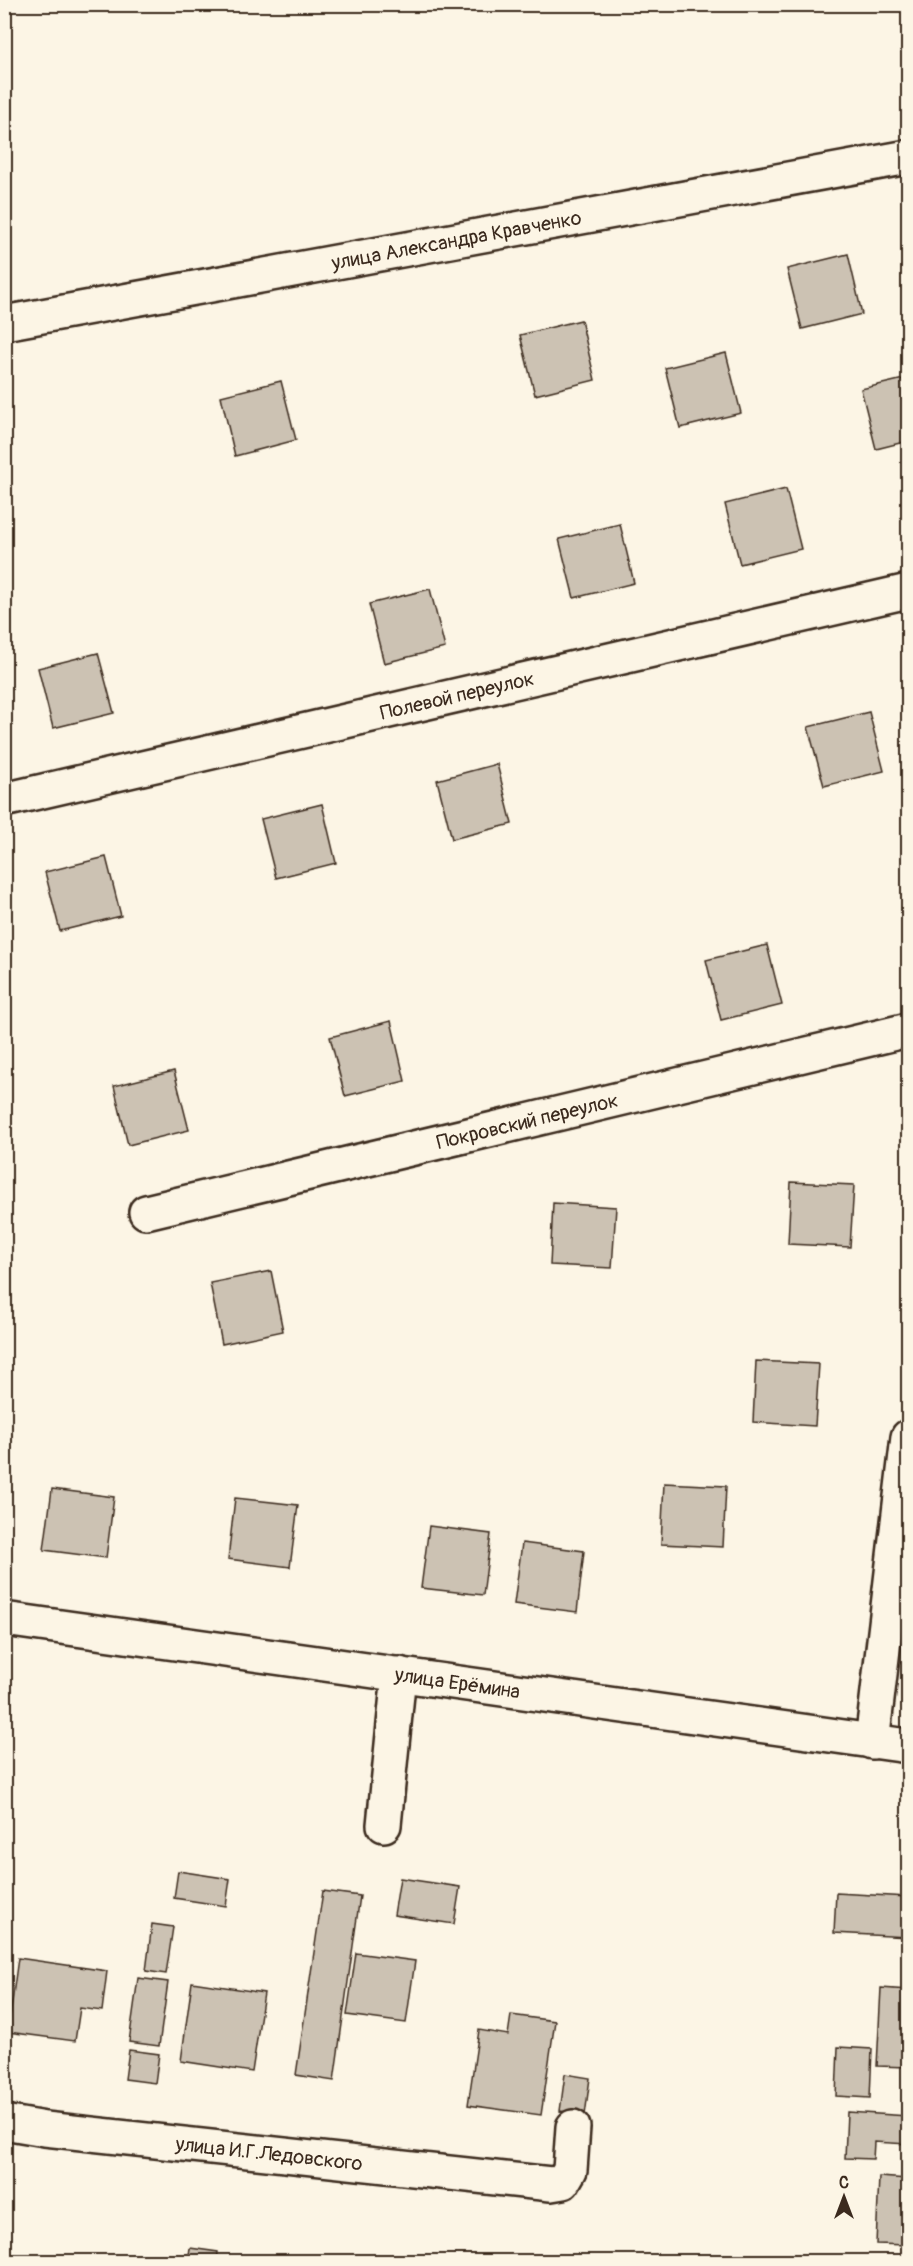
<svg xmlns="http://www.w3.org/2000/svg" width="913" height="2266" viewBox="0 0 913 2266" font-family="Pangolin,sans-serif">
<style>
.building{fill:#ccc2b3;stroke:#3b2a1e;stroke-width:1.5}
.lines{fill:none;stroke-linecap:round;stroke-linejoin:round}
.minor-casing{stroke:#3b2a1e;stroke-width:38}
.minor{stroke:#fcf5e5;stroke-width:33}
.labels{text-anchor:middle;stroke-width:5;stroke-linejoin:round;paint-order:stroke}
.street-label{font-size:20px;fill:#3b2a1e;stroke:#fcf5e5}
</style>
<rect width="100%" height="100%" fill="#fcf5e5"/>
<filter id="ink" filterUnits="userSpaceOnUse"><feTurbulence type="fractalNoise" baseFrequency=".0167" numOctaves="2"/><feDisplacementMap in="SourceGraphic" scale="12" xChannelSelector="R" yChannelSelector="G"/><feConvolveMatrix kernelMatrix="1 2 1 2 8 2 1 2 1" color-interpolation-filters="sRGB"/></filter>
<g filter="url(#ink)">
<path class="building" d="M848 254 862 314 802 329 787 269Z
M581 320 595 380 535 395 520 335Z
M726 353 741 413 680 428 665 368Z
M908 378V441L876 449 861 389Z
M281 381 296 440 235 456 221 396Z
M786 489 801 549 740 564 725 504Z
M620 524 634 583 574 598 559 539Z
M430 589 445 648 384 663 369 604Z
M98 653 114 713 53 728 38 668Z
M869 712 884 771 824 786 808 727Z
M497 764 512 824 452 839 437 780Z
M322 804 336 863 276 878 261 819Z
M106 857 121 916 60 931 45 872Z
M767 945 782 1005 721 1020 706 960Z
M391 1021 405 1081 345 1096 330 1037Z
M174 1071 189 1130 128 1145 114 1086Z
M791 1182 854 1185 850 1247 788 1244Z
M553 1203 616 1207 612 1268 550 1265Z
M271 1271 283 1331 222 1344 210 1283Z
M756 1361 819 1364 815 1426 753 1422Z
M664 1483 726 1486 723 1547 661 1544Z
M52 1489 114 1497 106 1558 44 1550Z
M235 1498 298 1505 290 1567 228 1559Z
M429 1526 491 1534 483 1595 421 1588Z
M522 1543 584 1551 577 1612 514 1604Z
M178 1871 230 1879 226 1906 174 1898Z
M400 1878 460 1887 454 1924 394 1915Z
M323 1891 360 1896 334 2081 296 2075Z
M836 1893 908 1897V1937L834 1933Z
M152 1924 173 1927 166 1974 146 1971Z
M356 1953 415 1961 406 2023 347 2015Z
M18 1958 107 1971 102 2011 80 2008 75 2041 8 2032Z
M138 1978 168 1982 159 2046 129 2042Z
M192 1982 264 1993 252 2072 181 2061Z
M881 1988 908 1990V2067L877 2066Z
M511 2015 555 2021 541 2115 468 2105 479 2030 508 2035Z
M838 2047 872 2049 870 2098 836 2096Z
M129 2050 159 2054 155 2083 125 2079Z
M565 2074 590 2078 585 2115 560 2111Z
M847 2112 908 2116V2144L874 2142 873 2159 845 2158Z
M879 2177 908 2179V2245L876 2244Z
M190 2248 218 2252 217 2262H188Z"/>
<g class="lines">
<defs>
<g id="minor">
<path id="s1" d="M4 323 908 157"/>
<path id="s2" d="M4 800 908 591"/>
<path id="s3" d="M146 1212 908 1030"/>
<path id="s4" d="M4 1619 908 1746"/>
<path d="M872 1742 908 1437"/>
<path d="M384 1825 399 1674"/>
<path id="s5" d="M4 2122 45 2129 551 2184 563 2182 570 2170 573 2127"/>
</g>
</defs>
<use href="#minor" class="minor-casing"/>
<use href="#minor" class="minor"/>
</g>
</g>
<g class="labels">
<g class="street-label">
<text dy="7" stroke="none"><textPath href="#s1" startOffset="460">улица Александра Кравченко</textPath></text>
<text dy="7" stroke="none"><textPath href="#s2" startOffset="465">Полевой переулок</textPath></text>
<text dy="7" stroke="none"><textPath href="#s3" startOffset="392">Покровский переулок</textPath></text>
<text dy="7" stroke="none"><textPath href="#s4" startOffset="458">улица Ерёмина</textPath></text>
<text dy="7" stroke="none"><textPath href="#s5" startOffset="267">улица И.Г.Ледовского</textPath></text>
</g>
</g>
<rect width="913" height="2266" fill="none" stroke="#fcf5e5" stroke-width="24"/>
<rect x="12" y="12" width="889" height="2242" fill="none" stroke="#3b2a1e" stroke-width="2" filter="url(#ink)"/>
<g transform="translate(844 2197)" stroke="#fcf5e5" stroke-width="4.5" paint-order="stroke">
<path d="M0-4.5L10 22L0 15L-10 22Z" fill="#3b2a1e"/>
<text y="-9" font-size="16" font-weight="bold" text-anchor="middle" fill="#3b2a1e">С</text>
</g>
</svg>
